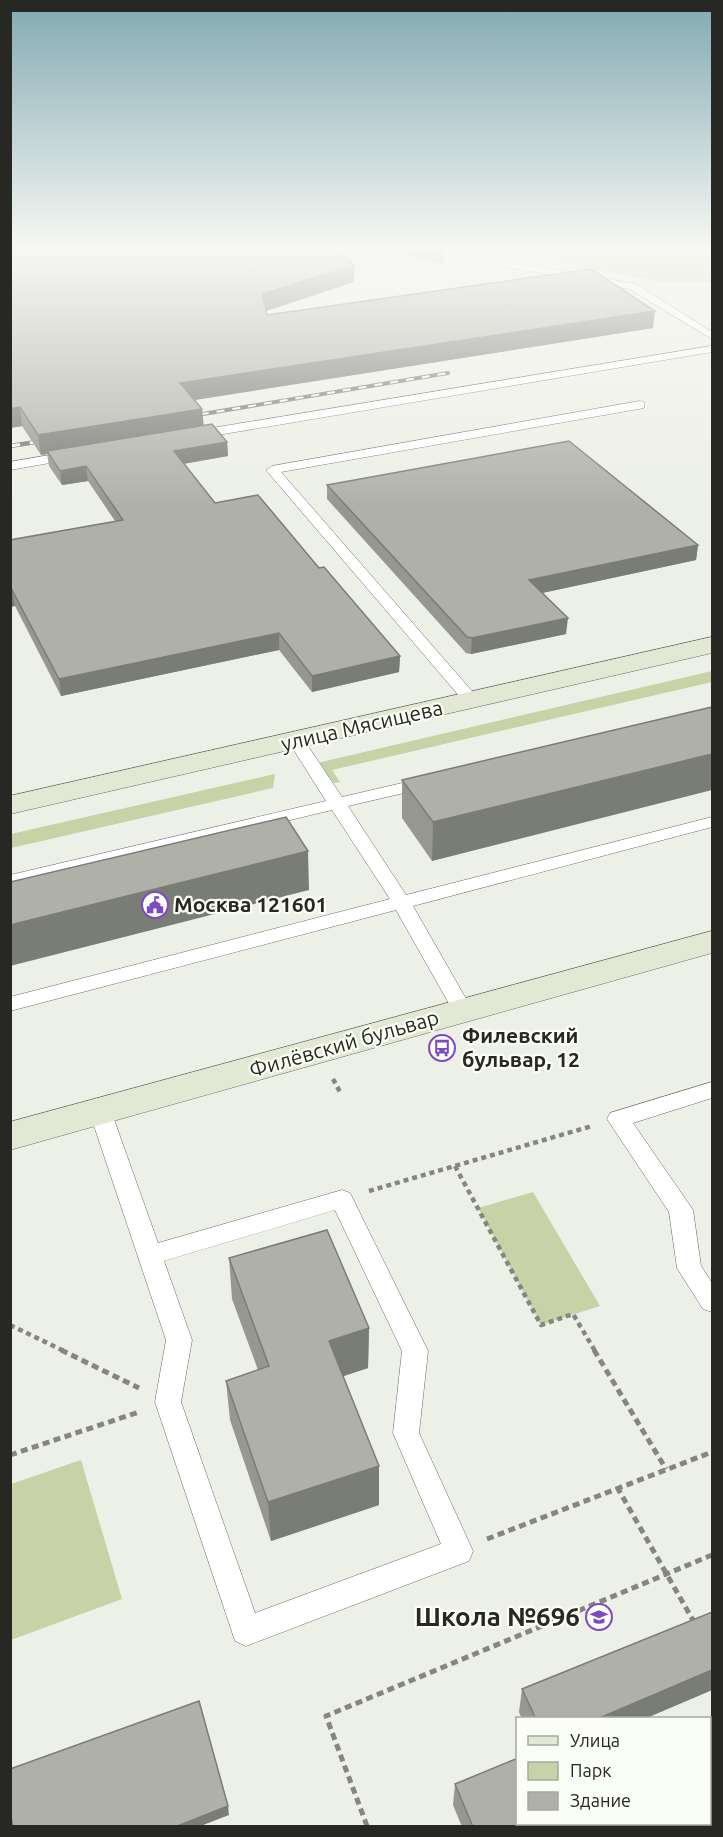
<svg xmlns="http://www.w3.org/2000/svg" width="723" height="1837" viewBox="0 0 723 1837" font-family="Ubuntu,sans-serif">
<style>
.green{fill:#c7d3a7}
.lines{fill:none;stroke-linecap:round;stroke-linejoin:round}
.lane-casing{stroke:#686a62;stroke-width:1}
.secondary-casing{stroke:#686a62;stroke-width:1}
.path-far1{stroke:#84867f;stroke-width:4.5;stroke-dasharray:5 4;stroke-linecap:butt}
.path{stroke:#84867f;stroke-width:5;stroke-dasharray:7 4.5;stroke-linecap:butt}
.lane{fill:#fff;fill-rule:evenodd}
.secondary{fill:#e3e8d4;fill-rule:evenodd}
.rail-far1-casing{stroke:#797b74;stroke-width:4}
.rail-casing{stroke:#797b74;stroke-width:4.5}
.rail-far1{stroke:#fbfef4;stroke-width:2;stroke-dasharray:8;stroke-linecap:butt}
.rail{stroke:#fbfef4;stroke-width:3;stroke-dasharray:10;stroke-linecap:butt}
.wall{fill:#969890}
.shaded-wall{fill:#7a7c76}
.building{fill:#afb1a8;stroke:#7a7c76;stroke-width:1.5}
.labels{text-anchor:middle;stroke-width:4.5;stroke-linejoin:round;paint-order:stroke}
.street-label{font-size:21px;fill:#272824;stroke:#fbfef4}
.poi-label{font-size:21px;font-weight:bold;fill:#272824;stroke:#fbfef4;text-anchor:start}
.near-poi-label{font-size:26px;font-weight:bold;fill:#272824;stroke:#fbfef4;text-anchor:end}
</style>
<rect width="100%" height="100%" fill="#edf0e6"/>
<path class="green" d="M520 250H712V282H659L528 255Z
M712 671V682L332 770 340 782 334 783 317 763Z
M275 774 273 788 11 848V834Z
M533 1192 600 1306 541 1325 478 1208Z
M81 1460 122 1599 11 1640V1484Z"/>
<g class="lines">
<defs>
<path id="lane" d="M476 250H487L503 261 636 284 712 332V339L629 289 496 265Z
M712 346V352L194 439 188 435 194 431Z
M640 401 644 402V408L281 472 478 698 480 701 478 704H466L266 470 272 466Z
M73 451 79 455 78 458 10 470V462Z
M296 736 302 737 342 797 428 777 434 778 437 782 434 786 348 806 406 895 712 817V827L413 906 473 1011 470 1016H456L396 910 10 1011V997L390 899 332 810 10 887V875L326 801 288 741Z
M712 1082V1098L633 1123 693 1210 701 1266 712 1283V1312L703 1309 677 1268 669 1212 607 1119 610 1113Z
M100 1103 108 1105 111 1111 158 1243 342 1190 350 1193 428 1351 419 1433 473 1551 469 1561 246 1646 235 1641 155 1402 166 1340 89 1111 92 1105ZM335 1210 402 1351 393 1433 441 1544 255 1613 181 1402 192 1340 164 1261Z"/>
<path id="secondary" d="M712 637V653L10 814V796Z
M712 931V953L10 1150V1122Z"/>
</defs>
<use href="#lane" class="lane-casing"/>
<use href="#secondary" class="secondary-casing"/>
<path class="path-far1" d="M333 1079 340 1092
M455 1166 541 1325 573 1314 595 1351
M369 1191 592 1126
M10 1325 64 1351"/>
<path class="path" d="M61 1350 139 1388
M594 1350 666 1469
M10 1455 139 1412
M617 1487 694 1622
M487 1539 712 1452
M367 1826 326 1716 712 1555"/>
<use href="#lane" class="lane"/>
<use href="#secondary" class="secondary"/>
<defs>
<path id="rail-far1" d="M185 417 448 373"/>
<path id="rail" d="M10 446 49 440"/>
</defs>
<use href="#rail-far1" class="rail-far1-casing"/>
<use href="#rail" class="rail-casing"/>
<use href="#rail-far1" class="rail-far1"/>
<use href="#rail" class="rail"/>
</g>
<path class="wall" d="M10 250 354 282 266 311 267 315 653 328 195 400 202 409 203 425 227 442 228 456 184 464 215 503 319 568 400 656 399 672 312 692 279 650 61 696 15 606 10 607V540L115 521 88 481 62 485 49 466 47 454 41 455 22 426 10 428Z
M384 250H444V259L442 264Z
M327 485 698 545 696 560 542 593 566 634 471 654 466 653 327 499Z
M712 707 432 861 402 818V780Z
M229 1258 369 1328 368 1368 343 1376 379 1466V1505L271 1541 230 1420 226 1381 258 1370 232 1299Z
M712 1612V1690L644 1719H522L519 1712 522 1689Z
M455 1784 650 1827H462L453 1805Z"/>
<path class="shaded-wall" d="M442 250H444V259L442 264Z
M354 265V282L263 312 262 294Z
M655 311 653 328 181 402 180 383Z
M20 407 22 426 10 428V409Z
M202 409 204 428 47 451V454L41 455 38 435Z
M227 442 228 456 175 465 174 451Z
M86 466 88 481 62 485 60 471Z
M698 545 696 560 528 596 529 580Z
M12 590 15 606 10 607V591Z
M568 618 566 634 471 654 472 638Z
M279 633V650L61 696 59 679Z
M400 656 399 672 312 692V676Z
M712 754V790L432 861 433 822Z
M308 851 309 890 10 966V925Z
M369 1328 368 1368 329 1381V1341Z
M379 1466V1505L271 1541 268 1502Z
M712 1670V1690L644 1719H597Z
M228 1806 229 1815 198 1827H175Z"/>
<path class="building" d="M10 250H336L354 265 262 294 267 315 591 269 655 311 180 383 202 409 38 435 20 407 10 409Z
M212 424 227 442 174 451 215 503 258 495 319 568 324 567 400 656 312 676 279 633 59 679 12 590 10 591V540L123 520 86 466 60 471 47 451Z
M569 441 698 545 529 580 568 618 472 638 467 637 327 485Z
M712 707V754L433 822 402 780Z
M286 817 308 851 10 925V882Z
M327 1230 369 1328 329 1341 379 1466 268 1502 226 1381 269 1366 229 1258Z
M712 1612V1670L597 1719H536L522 1689Z
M199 1701 228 1806 175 1827H13L10 1811V1769Z
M518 1758V1824H649L650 1827H473L455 1784Z"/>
<linearGradient id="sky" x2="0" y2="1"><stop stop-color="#82a9b1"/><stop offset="0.49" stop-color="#f7f8f4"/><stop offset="1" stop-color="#f7f8f4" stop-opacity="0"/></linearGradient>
<rect width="723" height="507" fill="url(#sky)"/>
<defs>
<symbol id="civic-ring" viewBox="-11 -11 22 22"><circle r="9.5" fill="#fbfef4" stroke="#7e4ac2" stroke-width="1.5"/><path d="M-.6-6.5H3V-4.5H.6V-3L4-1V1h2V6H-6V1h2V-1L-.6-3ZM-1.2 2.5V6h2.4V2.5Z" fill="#7e4ac2"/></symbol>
<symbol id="bus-ring" viewBox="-11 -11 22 22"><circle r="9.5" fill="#fbfef4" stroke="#7e4ac2" stroke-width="1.5"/><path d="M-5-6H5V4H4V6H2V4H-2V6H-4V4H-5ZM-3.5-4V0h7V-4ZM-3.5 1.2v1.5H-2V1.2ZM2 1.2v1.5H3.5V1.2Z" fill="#7e4ac2"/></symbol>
<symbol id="school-ring" viewBox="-11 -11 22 22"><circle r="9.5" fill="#fbfef4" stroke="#7e4ac2" stroke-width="1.5"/><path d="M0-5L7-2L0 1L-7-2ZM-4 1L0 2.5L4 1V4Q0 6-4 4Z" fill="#7e4ac2"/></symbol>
</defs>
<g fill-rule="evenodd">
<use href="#civic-ring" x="140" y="890" width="30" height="30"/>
<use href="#bus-ring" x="427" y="1033" width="30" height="30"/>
<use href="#school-ring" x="584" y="1602" width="30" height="30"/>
</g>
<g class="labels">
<g class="street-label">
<text transform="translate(362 726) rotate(-13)" y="7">улица Мясищева</text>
<text transform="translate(344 1044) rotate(-16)" y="7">Филёвский бульвар</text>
</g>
<g class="poi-label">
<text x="174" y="912">Москва 121601</text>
<text x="462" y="1043">Филевский<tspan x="462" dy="24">бульвар, 12</tspan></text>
</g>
<g class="near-poi-label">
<text x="580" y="1626">Школа №696</text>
</g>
</g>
<rect width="723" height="1837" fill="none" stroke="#272824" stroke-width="24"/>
<rect x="516" y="1717" width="195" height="108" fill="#fbfef4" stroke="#a6a8a1" stroke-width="1.5"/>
<rect x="528" y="1736" width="30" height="9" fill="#e3e8d4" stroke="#a6a8a1" stroke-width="1.5"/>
<text x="570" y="1747" font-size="18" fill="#272824">Улица</text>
<rect x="528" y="1762" width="30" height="18" fill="#c7d3a7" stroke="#a6a8a1" stroke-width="1.5"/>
<text x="570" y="1777" font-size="18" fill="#272824">Парк</text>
<rect x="528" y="1792" width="30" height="18" fill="#afb1a8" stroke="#a6a8a1" stroke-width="1.5"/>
<text x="570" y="1807" font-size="18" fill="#272824">Здание</text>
</svg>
